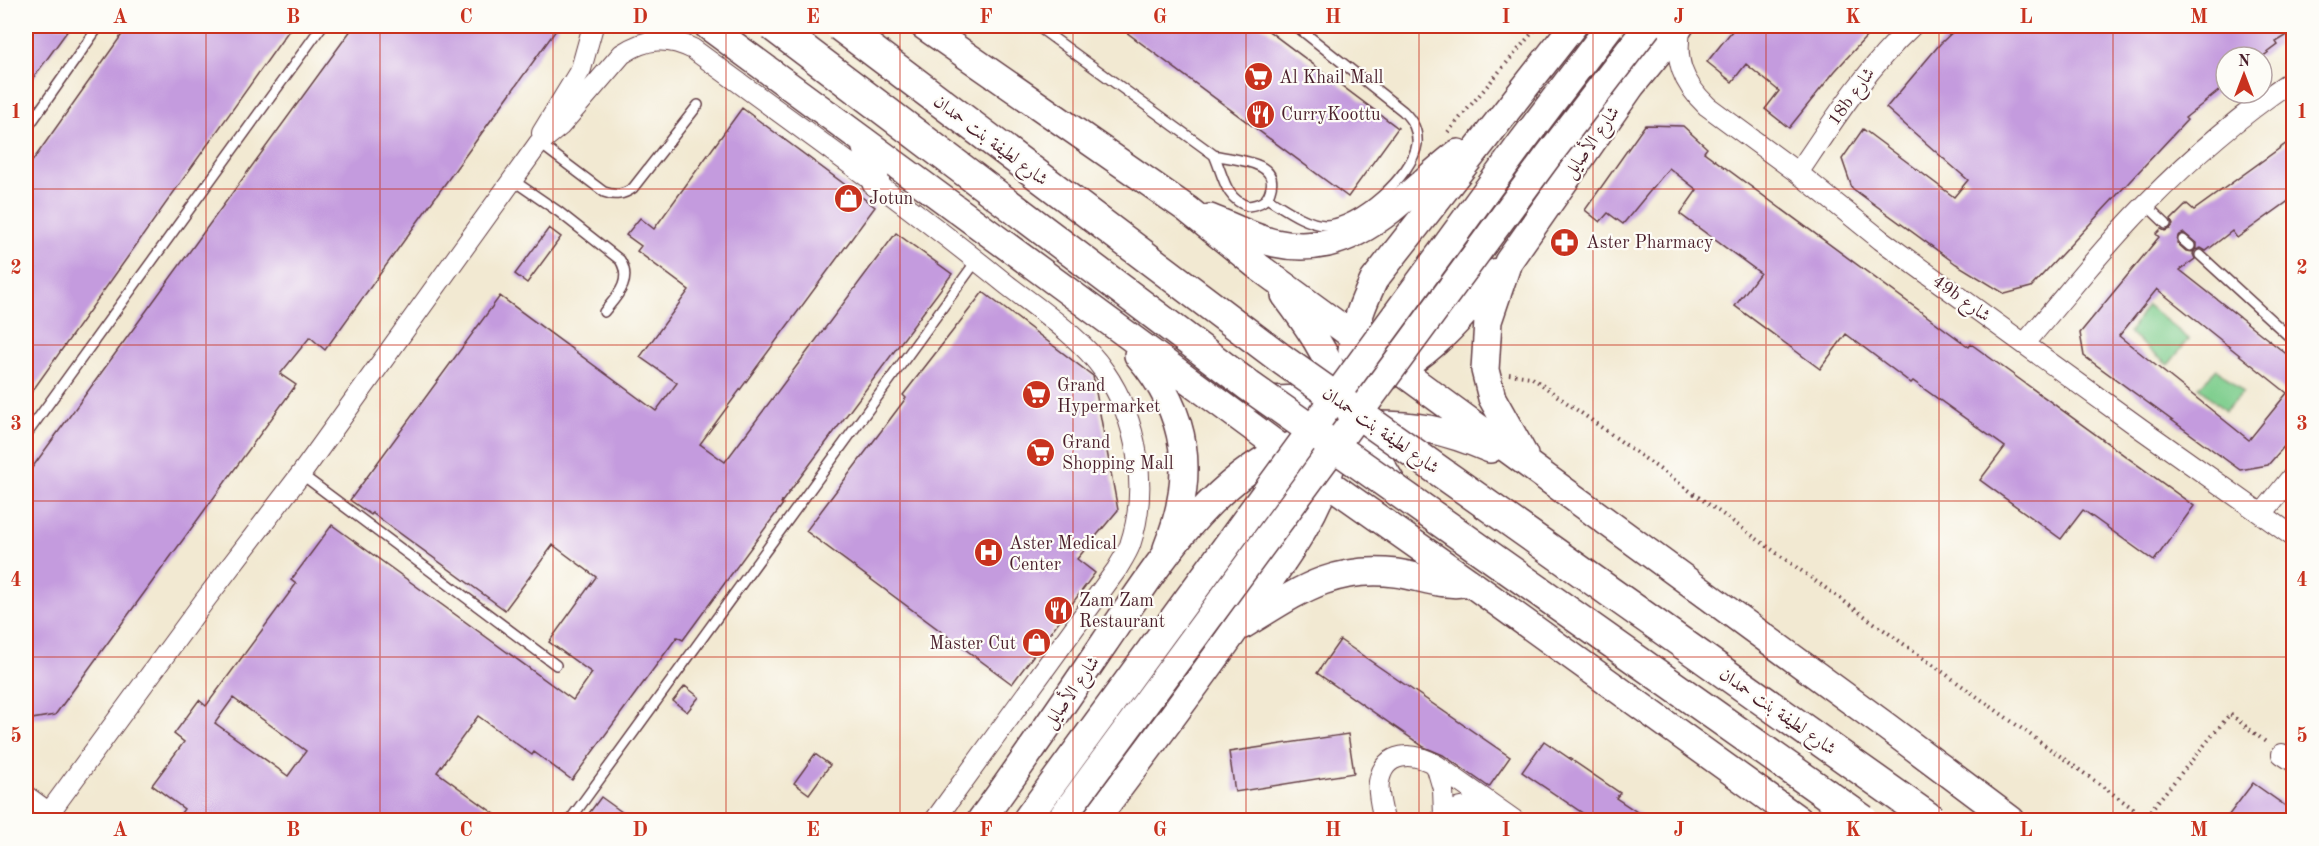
<svg xmlns="http://www.w3.org/2000/svg" width="2319" height="846" viewBox="0 0 2319 846" font-family="'Old Standard TT',Amiri,serif">
<style>
.green{fill:#7fce8e;stroke:#64765c;stroke-width:1.5}
.building{fill:#c49bde;fill-rule:evenodd}
.lines{fill:none;stroke-linecap:round;stroke-linejoin:round}
.lane-casing{stroke:#633d44;stroke-width:12}
.street-casing{stroke:#633d44;stroke-width:22}
.secondary-casing{stroke:#633d44;stroke-width:30}
.path{stroke:#633d44;stroke-width:4;stroke-dasharray:1.5 4.5;stroke-linecap:butt}
.lane{stroke:#fff;stroke-width:9}
.street{stroke:#fff;stroke-width:20}
.secondary{stroke:#fff;stroke-width:27}
.secondary-bridge-casing{stroke:#633d44;stroke-width:30;stroke-linecap:butt}
.primary-bridge-casing{stroke:#633d44;stroke-width:33;stroke-linecap:butt}
.secondary-bridge{stroke:#fff;stroke-width:27}
.primary-bridge{stroke:#fff;stroke-width:30}
.grid{fill:none;stroke:#c8321e;stroke-width:1.5;stroke-opacity:0.55}
.labels{text-anchor:middle;stroke-width:4.5;stroke-linejoin:round;paint-order:stroke}
.poi-label{font-size:18px;fill:#4a1f2b;stroke:#fdfcf7;text-anchor:start}
.street-label{font-size:18px;fill:#4a1f2b;stroke:#fdfcf7}
.neatline{fill:none;stroke:#c8321e;stroke-width:2}
.grid-label{font-size:20px;text-anchor:middle;font-weight:bold;fill:#c8321e}
</style>
<rect width="100%" height="100%" fill="#fdfcf7"/>
<filter id="ink" filterUnits="userSpaceOnUse"><feTurbulence type="fractalNoise" baseFrequency=".0167" numOctaves="2"/><feDisplacementMap in="SourceGraphic" scale="12" xChannelSelector="R" yChannelSelector="G"/><feConvolveMatrix kernelMatrix="1 2 1 2 8 2 1 2 1" color-interpolation-filters="sRGB"/></filter>
<filter id="wash" filterUnits="userSpaceOnUse"><feTurbulence type="fractalNoise" baseFrequency=".008" numOctaves="4" result="noise"/><feDisplacementMap in="SourceGraphic" scale="24" xChannelSelector="R" yChannelSelector="G"/><feGaussianBlur stdDeviation="1.35" result="paint"/><feColorMatrix in="noise" values="0 0 0 0 0 0 0 0 0 0 0 0 0 0 0 0 0 1.4 0 .05"/><feComposite in="paint" operator="in"/></filter>
<g filter="url(#wash)">
<rect width="100%" height="100%" fill="#f2e9d2"/>
<path class="green" d="M2147 305 2189 339 2168 365 2129 333Z
M2217 369 2243 392 2225 411 2199 387Z"/>
<g id="blocks">
<path class="building" d="M26 26H71L26 88Z
M128 26H292L26 400V170Z
M354 26H559L325 350 310 337 280 374 296 385 55 715 26 720V476Z
M1118 26H1262L1398 128 1348 197Z
M1736 26H1876L1835 71 1789 128 1765 109 1779 91 1746 64 1732 82 1707 62Z
M1959 26H2294V31L2276 42 2278 45 2262 57H2226V85L2185 118 2187 120 2031 287 2005 294 1956 264 1852 188 1842 159 1863 129 1954 197 1968 180 1886 108 1940 44Z
M742 108 875 207 700 444 725 462 896 233 952 274 781 503 783 504 683 640 677 637 572 780 534 752 532 755 478 716 437 772 503 820H176L184 809 152 785 184 742 174 734 199 700 206 706 296 584 291 580 332 525 573 700 592 673 549 642 596 577 553 545 505 610 372 513 371 515 350 500 500 296 656 411 677 383 640 357 689 290 637 251 641 246 626 235 640 218 654 229ZM233 698 306 751 288 776 215 723Z
M1645 125 1683 126 1707 148 1704 152 1969 347 1971 344 2194 506 2154 561 2083 510 2061 539 1980 480 2005 447 1913 381 1911 383 1846 334 1820 369 1735 306 1760 273 1680 214 1697 190 1669 168 1623 224 1608 213 1600 222 1585 210Z
M2294 138V197L2237 238 2232 231 2206 251 2201 248 2195 250 2193 254 2195 259 2180 270 2294 360V435L2268 465 2240 470 2084 356 2080 333 2159 237 2156 234 2161 229 2165 231 2170 229 2173 225 2171 220 2187 204 2194 210ZM2184 233 2196 243V248L2193 252 2186 251 2177 243 2178 236ZM2157 289 2287 393 2249 440 2119 336Z
M549 228 561 237 527 283 515 274Z
M983 292 1093 376 1118 510 1077 559 1095 573 1012 684 806 531 906 398 903 395Z
M1340 640 1510 757 1489 787 1443 755 1424 747 1317 673Z
M685 686 699 697 687 712 673 701Z
M1348 734 1354 773 1235 792 1229 752Z
M1544 741 1620 793 1616 798 1649 820H1593L1522 772Z
M815 754 830 765 809 794 794 783Z
M2253 783 2294 812V820H2225Z
M601 797 633 820H584Z"/>
</g>
</g>
<g filter="url(#ink)">
<use href="#blocks" fill-opacity="0" stroke="#633d44" stroke-width="1.5"/>
<g class="lines">
<defs>
<path id="lane" d="M1037 26 1214 155
M26 130 99 26
M539 143 604 192C615 196 623 195 633 188L698 105
M1214 155C1232 160 1281 160 1270 191 1267 202 1258 205 1248 206 1225 200 1223 174 1214 155Z
M511 179 559 212 620 260C633 281 617 296 604 312
M1267 198C1284 208 1305 224 1325 225 1357 225 1413 175 1417 144 1418 130 1413 121 1403 111L1296 26
M2145 204 2166 224
M2183 240 2190 246
M2200 255 2294 341
M26 435 322 26
M301 474 556 665
M570 820 977 260"/>
<path id="street" d="M1681 26C1674 60 1682 82 1707 106L1798 173 1881 240 2140 428 2294 537
M542 133 581 69 593 26
M1798 173C1833 121 1866 69 1912 26
M2025 343C2065 297 2103 247 2146 204 2191 158 2240 115 2294 79
M2262 514 2294 474
M2282 754 2294 762
M1436 765 1443 789 1444 815
M26 796 59 820
M49 813 205 600 301 474 539 143 560 126 622 54C646 38 667 36 693 49 798 126 905 202 1006 284 1038 309 1081 337 1104 371 1138 420 1149 488 1130 545 1127 553 1121 562 1117 569L935 820
M1384 820C1382 809 1377 794 1379 782 1384 750 1414 752 1436 765L1514 820
M1440 820C1452 805 1476 805 1495 807"/>
<path id="secondary" d="M708 26 1327 482 1469 582 1799 820
M924 26 1187 209 1260 268 1887 727 2011 820
M864 141 876 183
M1210 218C1231 226 1253 238 1275 243 1355 261 1402 196 1458 153
M1285 295C1306 323 1329 355 1339 390 1341 396 1339 406 1338 413
M1352 350C1354 325 1363 303 1374 280L1573 26
M1138 355C1189 414 1196 476 1167 548
M1258 398C1285 402 1310 399 1336 392 1342 391 1348 391 1354 390 1416 371 1460 323 1497 272
M1356 409 1375 455 1396 490
M1364 425C1416 424 1443 429 1490 449
M1524 455 1492 398 1485 370 1488 321 1508 262 1631 86 1680 26
M1243 625C1296 593 1331 565 1396 573 1419 576 1446 588 1469 582
M981 820C1023 763 1063 704 1103 645 1155 570 1209 477 1298 443
M1095 820C1147 750 1201 680 1251 607 1282 562 1316 519 1331 466"/>
</defs>
<use href="#lane" class="lane-casing"/>
<use href="#street" class="street-casing"/>
<use href="#secondary" class="secondary-casing"/>
<path class="path" d="M1448 132 1538 26
M1509 374 1531 377 2145 817 2230 714 2267 743"/>
<use href="#lane" class="lane"/>
<use href="#street" class="street"/>
<use href="#secondary" class="secondary"/>
<defs>
<path id="secondary-bridge" d="M1026 820 1522 142 1610 26
M1060 820 1548 156 1648 26"/>
<path id="primary-bridge" d="M773 26 1249 386 1863 820
M840 26 1284 361 1932 820"/>
</defs>
<use href="#secondary-bridge" class="secondary-bridge-casing"/>
<use href="#primary-bridge" class="primary-bridge-casing"/>
<use href="#secondary-bridge" class="secondary-bridge"/>
<use href="#primary-bridge" class="primary-bridge"/>
</g>
</g>
<path class="grid" d="M206 26V820M380 26V820M553 26V820M726 26V820M900 26V820M1073 26V820M1246 26V820M1419 26V820M1593 26V820M1766 26V820M1939 26V820M2113 26V820M26 189H2294M26 345H2294M26 501H2294M26 657H2294"/>
<defs>
<symbol id="supermarket-disc" viewBox="-11 -11 22 22"><circle r="9.5" fill="#c8321e" stroke="#fdfcf7"/><path d="M-6-5.5h2.5l.6 2H6L4.5 2H-2.5L-4.4-4H-6ZM-1.5 3.2a1.3 1.3 0 1 0 .1 0ZM3 3.2a1.3 1.3 0 1 0 .1 0Z" fill="#fff"/></symbol>
<symbol id="restaurant-disc" viewBox="-11 -11 22 22"><circle r="9.5" fill="#c8321e" stroke="#fdfcf7"/><path d="M-5-6h1v4h1v-4h1v4h1v-4h1v5L-1.5 .5V6h-2V.5L-5-1ZM5-6V6H3V1.5H1.5Q1.5-4 5-6Z" fill="#fff"/></symbol>
<symbol id="shop-disc" viewBox="-11 -11 22 22"><circle r="9.5" fill="#c8321e" stroke="#fdfcf7"/><path d="M-5-2.5h2.3a2.7 3.5 0 0 1 5.4 0H5L5.5 6h-11ZM-1.5-2.5h3a1.5 2.3 0 0 0-3 0Z" fill="#fff"/></symbol>
<symbol id="pharmacy-disc" viewBox="-11 -11 22 22"><circle r="9.5" fill="#c8321e" stroke="#fdfcf7"/><path d="M-2-6h4v4h4v4h-4v4h-4v-4h-4v-4h4Z" fill="#fff"/></symbol>
<symbol id="hospital-disc" viewBox="-11 -11 22 22"><circle r="9.5" fill="#c8321e" stroke="#fdfcf7"/><path d="M-5-5h3v3.5h4V-5h3V5h-3V1.5h-4V5h-3Z" fill="#fff"/></symbol>
</defs>
<g fill-rule="evenodd">
<use href="#supermarket-disc" x="1242" y="60" width="33" height="33"/>
<use href="#restaurant-disc" x="1244" y="98" width="33" height="33"/>
<use href="#shop-disc" x="832" y="182" width="33" height="33"/>
<use href="#pharmacy-disc" x="1548" y="226" width="33" height="33"/>
<use href="#supermarket-disc" x="1020" y="378" width="33" height="33"/>
<use href="#supermarket-disc" x="1024" y="436" width="33" height="33"/>
<use href="#hospital-disc" x="972" y="536" width="33" height="33"/>
<use href="#restaurant-disc" x="1042" y="594" width="33" height="33"/>
<use href="#shop-disc" x="1020" y="626" width="33" height="33"/>
</g>
<g class="labels">
<g class="poi-label">
<text x="1279" y="83">Al Khail Mall</text>
<text x="1281" y="120">CurryKoottu</text>
<text x="869" y="204">Jotun</text>
<text x="1586" y="248">Aster Pharmacy</text>
<text x="1057" y="391">Grand<tspan x="1057" dy="21">Hypermarket</tspan></text>
<text x="1062" y="448">Grand<tspan x="1062" dy="21">Shopping Mall</tspan></text>
<text x="1009" y="549">Aster Medical<tspan x="1009" dy="21">Center</tspan></text>
<text x="1079" y="606">Zam Zam<tspan x="1079" dy="21">Restaurant</tspan></text>
<text x="1016" y="649" text-anchor="end">Master Cut</text>
</g>
<g class="street-label">
<text transform="translate(1851 96) rotate(-54)" y="6">18b شارع</text>
<text transform="translate(991 140) rotate(37)" y="6">شارع لطيفة بنت حمدان</text>
<text transform="translate(1591 142) rotate(-55)" y="6">شارع الأصايل</text>
<text transform="translate(1962 298) rotate(36)" y="6">49b شارع</text>
<text transform="translate(1381 430) rotate(35)" y="6">شارع لطيفة بنت حمدان</text>
<text transform="translate(1071 692) rotate(-55)" y="6">شارع الأصايل</text>
<text transform="translate(1778 711) rotate(35)" y="6">شارع لطيفة بنت حمدان</text>
</g>
</g>
<rect width="2319" height="846" fill="none" stroke="#fdfcf7" stroke-width="66"/>
<g transform="translate(2244 75)"><circle r="28" fill="#fdfcf7" stroke="#b5a4a5" stroke-width="1.5"/>
<path d="M0-4.5L10 22L0 15L-10 22Z" fill="#c8321e"/>
<text y="-9" font-size="16" font-weight="bold" text-anchor="middle" fill="#4a1f2b">N</text>
</g>
<rect x="33" y="33" width="2253" height="780" class="neatline"/>
<g class="grid-label">
<text x="120" y="23">A</text>
<text x="293" y="23">B</text>
<text x="466" y="23">C</text>
<text x="640" y="23">D</text>
<text x="813" y="23">E</text>
<text x="986" y="23">F</text>
<text x="1160" y="23">G</text>
<text x="1333" y="23">H</text>
<text x="1506" y="23">I</text>
<text x="1679" y="23">J</text>
<text x="1853" y="23">K</text>
<text x="2026" y="23">L</text>
<text x="2199" y="23">M</text>
<text x="16" y="118">1</text>
<text x="2302" y="118">1</text>
<text x="16" y="274">2</text>
<text x="2302" y="274">2</text>
<text x="16" y="430">3</text>
<text x="2302" y="430">3</text>
<text x="16" y="586">4</text>
<text x="2302" y="586">4</text>
<text x="16" y="742">5</text>
<text x="2302" y="742">5</text>
<text x="120" y="836">A</text>
<text x="293" y="836">B</text>
<text x="466" y="836">C</text>
<text x="640" y="836">D</text>
<text x="813" y="836">E</text>
<text x="986" y="836">F</text>
<text x="1160" y="836">G</text>
<text x="1333" y="836">H</text>
<text x="1506" y="836">I</text>
<text x="1679" y="836">J</text>
<text x="1853" y="836">K</text>
<text x="2026" y="836">L</text>
<text x="2199" y="836">M</text>
</g>
</svg>
